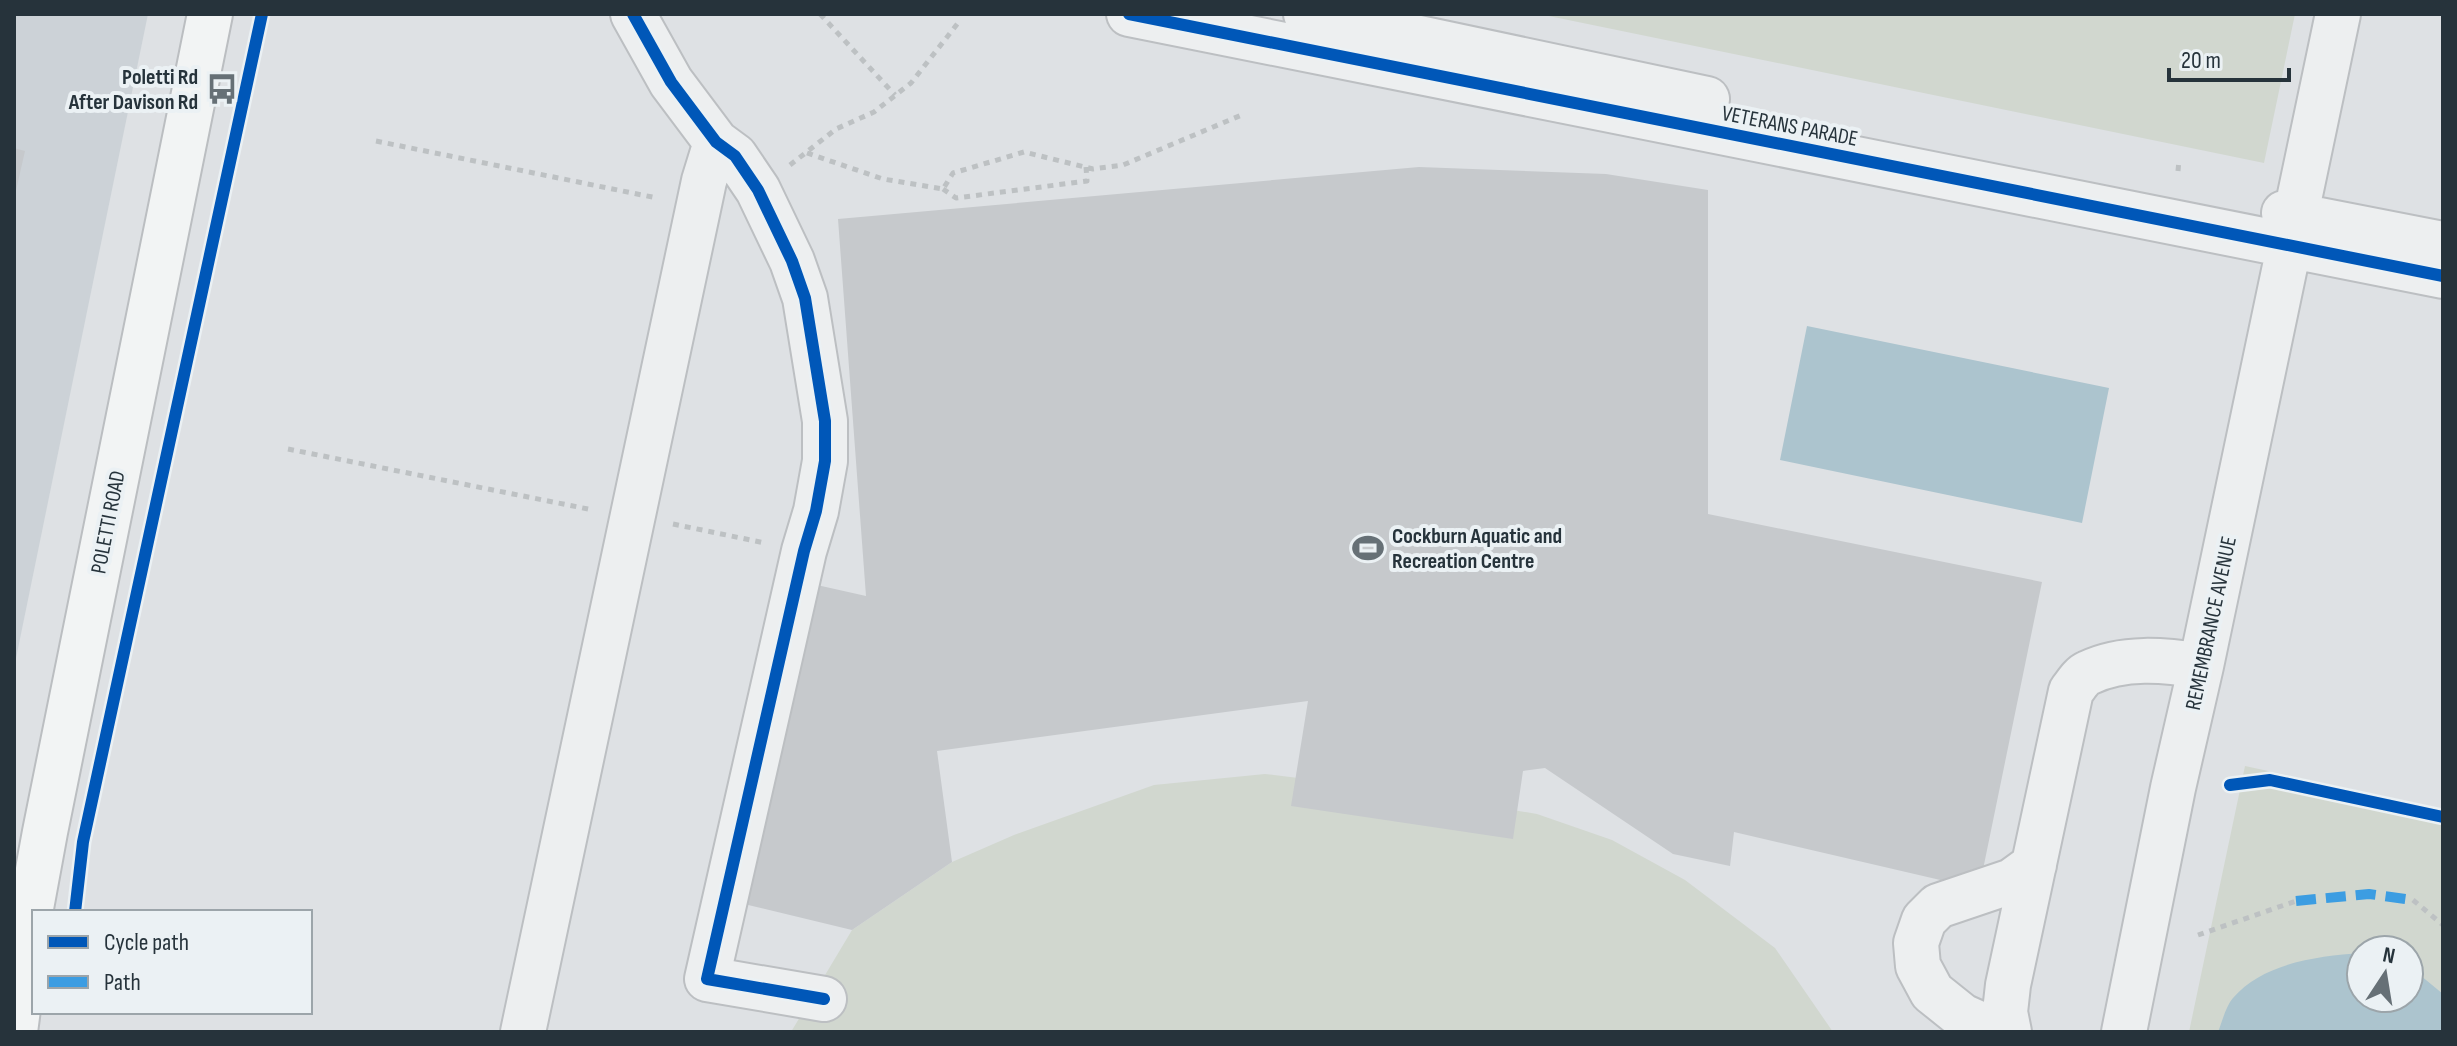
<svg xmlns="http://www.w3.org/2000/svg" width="2457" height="1046" viewBox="0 0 2457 1046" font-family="'Sofia Sans Condensed',sans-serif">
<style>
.built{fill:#ccd2d7}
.green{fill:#d1d7cf;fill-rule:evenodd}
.water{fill:#acc4ce}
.building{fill:#c6c9cc}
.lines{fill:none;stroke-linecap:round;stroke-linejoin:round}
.minor-casing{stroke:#bcbfc2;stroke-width:48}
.major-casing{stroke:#bbbec1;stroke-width:48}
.path{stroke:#bdc1c3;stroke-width:5;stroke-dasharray:6 6;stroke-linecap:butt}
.minor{stroke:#edeff0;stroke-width:44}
.major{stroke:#f2f4f4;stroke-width:44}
.quiet{stroke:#3c9de2;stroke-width:10;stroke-dasharray:20 10;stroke-linecap:butt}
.cycleway-casing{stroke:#ebf1f4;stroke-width:17}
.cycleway{stroke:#0057b8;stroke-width:12}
.labels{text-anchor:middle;stroke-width:8;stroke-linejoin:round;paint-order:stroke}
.poi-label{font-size:22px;font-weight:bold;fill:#26333b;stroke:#ebf1f4;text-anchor:end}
.street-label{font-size:22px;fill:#26333b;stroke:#ebf1f4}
</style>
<rect width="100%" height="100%" fill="#dee1e4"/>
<path class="built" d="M14 14H148L14 668Z"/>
<path class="green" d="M1539 14H2295L2264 163Z
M2245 766 2443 809V1032H2189ZM2361 950H2409V998H2361Z
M1265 774 1395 790 1537 814 1612 840 1685 880 1775 948 1833 1032H791L852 930 952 862 1014 835 1154 785Z"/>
<path class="water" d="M1807 326 2109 388 2082 523 1780 460Z
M2361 953V998H2409V966L2443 994V1032H2218C2222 1022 2226 1006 2233 998 2263 963 2318 956 2361 953Z"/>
<path class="building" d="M14 148 25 151 15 195H14Z
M1419 167 1606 174 1708 190V514L2042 582 1979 889 1734 832 1730 866 1673 854 1545 768 1523 771 1513 839 1291 806 1308 701 937 751 952 862 852 930 744 904 808 583 866 596 838 219Z"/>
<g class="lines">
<defs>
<path id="minor" d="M633 14 671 82 716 142 735 156 758 190 792 261 805 298 825 421V461L816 511 804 551 707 979 824 999
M1129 14 2443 276
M1306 14 1707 99
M2284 213 2443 244
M523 1032 704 181 716 142
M1998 1032 1962 1016 1932 992 1918 966 1916 943 1924 920 1938 906 2012 881 2034 865
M2009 1032 2005 1012 2008 985 2071 691C2076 685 2081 676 2088 673 2123 656 2165 660 2201 666
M2124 1032 2173 788 2201 666 2338 14"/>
<path id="major" d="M15 1032 31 908 45 832 210 14"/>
</defs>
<use href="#minor" class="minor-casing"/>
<use href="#major" class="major-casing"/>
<path class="path" d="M820 14 895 95
M376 141 657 198
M807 153 883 179 943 189 953 173 1024 152 1093 169 1123 165 1244 114
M790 165 836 129 874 112 911 83 958 23
M2178 171 2179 160
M943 189 956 198 1087 181 1086 167
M288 449 593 510
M673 524 765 543
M2413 900 2443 925
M2198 935 2296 901"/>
<use href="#minor" class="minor"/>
<use href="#major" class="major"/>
<path class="quiet" d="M2296 901 2369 894 2413 900"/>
<defs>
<path id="cycleway" d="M633 14 671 82 716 142 735 156 758 190 792 261 805 298 825 421V461L816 511 804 551 707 979 824 999
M1129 14 2443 276
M2230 785 2270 780 2443 817
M75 912 83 842 262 14"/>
</defs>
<use href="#cycleway" class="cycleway-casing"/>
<use href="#cycleway" class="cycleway"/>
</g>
<defs>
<symbol id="bus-bare" viewBox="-9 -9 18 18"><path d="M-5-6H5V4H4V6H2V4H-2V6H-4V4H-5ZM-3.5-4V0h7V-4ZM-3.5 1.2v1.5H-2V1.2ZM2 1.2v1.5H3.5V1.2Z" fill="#667076" stroke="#ebf1f4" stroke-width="2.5" paint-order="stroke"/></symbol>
<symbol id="stadium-bare" viewBox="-9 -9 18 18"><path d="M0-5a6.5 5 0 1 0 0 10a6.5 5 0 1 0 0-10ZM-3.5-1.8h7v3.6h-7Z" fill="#667076" stroke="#ebf1f4" stroke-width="2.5" paint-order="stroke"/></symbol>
</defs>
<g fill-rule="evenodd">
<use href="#bus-bare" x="200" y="67" width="44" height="44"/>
<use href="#stadium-bare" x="1346" y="526" width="44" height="44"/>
</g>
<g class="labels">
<g class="poi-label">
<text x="198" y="84">Poletti Rd<tspan x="198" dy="25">After Davison Rd</tspan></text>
<text x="1392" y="543" text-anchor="start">Cockburn Aquatic and<tspan x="1392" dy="25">Recreation Centre</tspan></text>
</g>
<g class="street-label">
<text transform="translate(1790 125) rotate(11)" y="8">VETERANS PARADE</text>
<text transform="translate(107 522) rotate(-79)" y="8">POLETTI ROAD</text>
<text transform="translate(2210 623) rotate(-78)" y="8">REMEMBRANCE AVENUE</text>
</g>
</g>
<rect width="2457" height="1046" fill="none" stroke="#26333b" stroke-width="32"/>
<rect x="32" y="910" width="280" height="104" fill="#ebf1f4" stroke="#9ca5aa" stroke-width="2"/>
<rect x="48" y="936" width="40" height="12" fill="#0057b8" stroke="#9ca5aa" stroke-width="2"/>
<text x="104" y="950" font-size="24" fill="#26333b">Cycle path</text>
<rect x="48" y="976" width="40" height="12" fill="#3c9de2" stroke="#9ca5aa" stroke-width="2"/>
<text x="104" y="990" font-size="24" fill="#26333b">Path</text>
<g transform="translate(2385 974) rotate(12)"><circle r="38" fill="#ebf1f4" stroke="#9ca5aa" stroke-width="2"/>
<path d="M0-6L14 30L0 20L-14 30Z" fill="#667076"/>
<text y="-12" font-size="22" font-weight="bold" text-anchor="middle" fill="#26333b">N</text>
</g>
<path d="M2169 68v12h120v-12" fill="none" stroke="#26333b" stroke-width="4"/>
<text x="2181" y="68" font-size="24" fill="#26333b" stroke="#ebf1f4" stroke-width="6" paint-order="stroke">20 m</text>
</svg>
